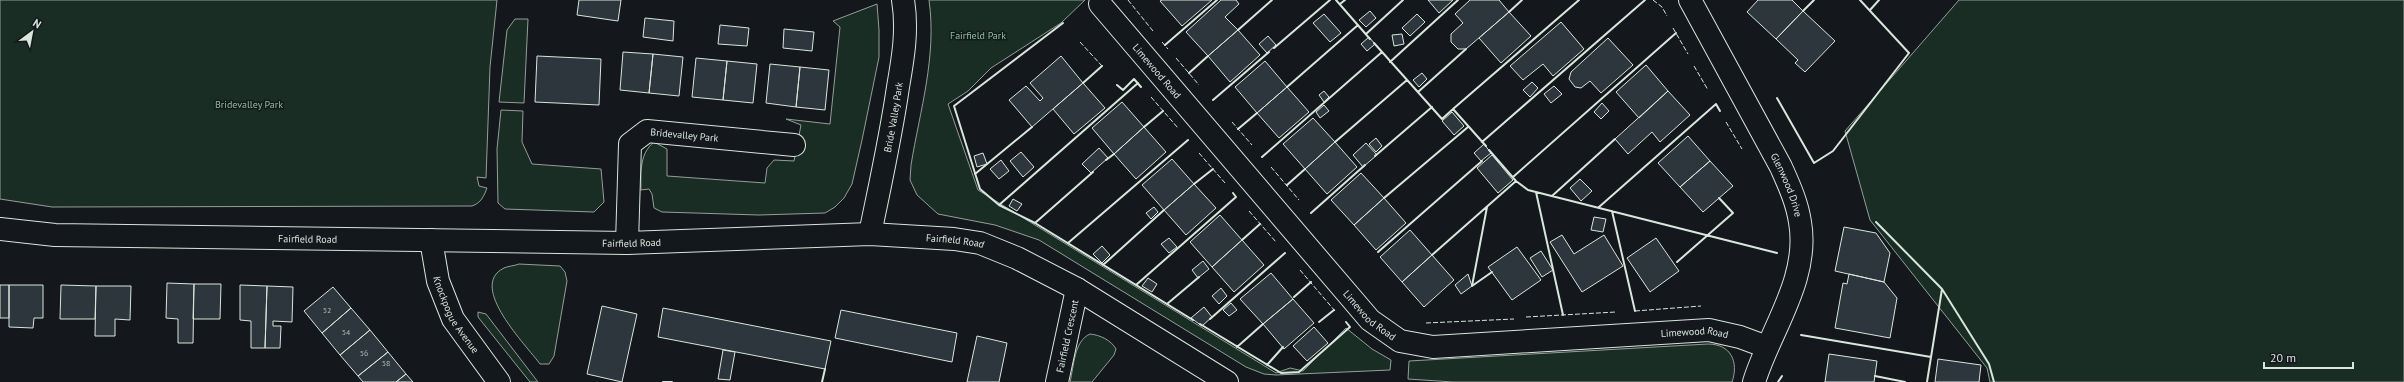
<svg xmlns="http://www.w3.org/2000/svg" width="2404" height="382" viewBox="0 0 2404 382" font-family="'PT Sans',sans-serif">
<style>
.green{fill:#1a2d24;stroke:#939e99}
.building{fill:#2c363c;stroke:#d8e6dc}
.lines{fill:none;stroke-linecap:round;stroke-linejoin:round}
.minor-casing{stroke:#d8e6dc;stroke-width:24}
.tertiary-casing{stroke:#d8e6dc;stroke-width:24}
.minor{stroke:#14181c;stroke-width:22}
.tertiary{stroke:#14181c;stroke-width:22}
.fence{stroke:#d8e6dc;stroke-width:1;stroke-dasharray:5 2;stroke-linecap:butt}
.wall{stroke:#d8e6dc;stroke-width:2}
.labels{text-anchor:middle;stroke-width:3;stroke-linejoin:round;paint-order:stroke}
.number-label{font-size:8px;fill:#adbab4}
.park-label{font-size:10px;fill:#8ac095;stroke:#14181c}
.street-label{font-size:10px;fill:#d8e6dc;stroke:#14181c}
</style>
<rect width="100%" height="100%" fill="#14181c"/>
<path class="green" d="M0 0H497L490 67 486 178 477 177 479 186 487 188C484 196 481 203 472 206L52 207 0 199Z
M929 0H1085L1061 23 991 68 968 91 948 104 978 190 1276 373 1290 368 1303 371 1346 328 1372 349 1391 360 1390 370 1276 375 1264 374 1246 367 1039 240 995 225 938 214 917 195 910 180 911 165C920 110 937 56 929 0Z
M1959 0H2404V382H1990L1987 368 1870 220 1845 131Z
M877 4 879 30V57L862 140 852 184 844 198 835 207 825 213 759 215 662 212 654 208 652 194 649 189 641 190C641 173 639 154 654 142L667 149V176L765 183 767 168 774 160 794 161 801 125 786 119 830 124 840 27 833 21Z
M515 19H528L524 103 499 102 507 30Z
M501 110 523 111 522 142 532 164 601 169 604 202 594 212 505 209 498 203 497 149Z
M519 264 560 266 565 272 567 281 554 356 549 364H540C527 346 467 286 504 268 508 266 514 266 519 264Z
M478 312 486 314 538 382H530L478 317Z
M1090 334C1100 335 1111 340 1116 349L1114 355 1092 382H1070C1074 366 1074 341 1090 334Z
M1708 344C1731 344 1739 362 1732 382H1453L1408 379 1409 361Z"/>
<path class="building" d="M579 0H621L618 21 577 15Z
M1162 0H1212L1182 26 1160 1Z
M1221 0H1236L1239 4 1225 17 1238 30 1208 56 1186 32Z
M1428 0H1453L1439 13Z
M1470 0H1499L1509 12 1466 49H1458L1451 42V34L1463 23 1455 14Z
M1758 0H1792L1803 11 1776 39 1747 12Z
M1370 11 1376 18 1366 27 1359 20Z
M1803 11 1835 41 1805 72 1795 63 1798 60 1776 39Z
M1509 12 1531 36 1501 63 1479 38Z
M1324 14 1341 33 1330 42 1313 23Z
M1417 14 1425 22 1410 36 1402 28Z
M645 18 674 21 673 41 643 37Z
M1561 22 1584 49 1553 76 1543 64 1523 80 1510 66Z
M720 25 749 28 747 46 718 44Z
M784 29 814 32 812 51 783 48Z
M1238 30 1260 55 1230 82 1208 56Z
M1402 34 1404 44 1394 46 1392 35Z
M1268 36 1276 45 1267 53 1259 44Z
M1369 37 1375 44 1367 51 1361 44Z
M1608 38 1633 65 1601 93 1590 81 1581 88 1575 87 1569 79 1571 72Z
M623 52 653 54 649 93 620 90Z
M653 54 683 57 679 96 649 93Z
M537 56 601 59 599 105 535 102Z
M1061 56 1083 83 1032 127 1009 100 1026 86 1040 101 1043 98 1030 83Z
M696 58 727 61 723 100 692 97Z
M727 61 757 64 753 103 723 100Z
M1265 61 1287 87 1257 113 1235 87Z
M770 64 800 67 796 107 766 103Z
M1646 65 1668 91 1639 118 1616 92Z
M800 67 829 70 825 110 796 107Z
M1422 73 1427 79 1419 87 1413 80Z
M1532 82 1538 88 1530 97 1523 90Z
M1083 83 1105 108 1074 134 1053 109Z
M1554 86 1562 94 1551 103 1544 94Z
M1287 87 1309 112 1279 138 1257 113Z
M1324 91 1329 97 1324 102 1319 95Z
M1668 91 1690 115 1660 142 1652 132 1628 154 1615 139Z
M1122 102 1144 127 1114 154 1092 128Z
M1602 103 1609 111 1601 119 1594 112Z
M1324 105 1329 111 1320 118 1316 112Z
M1452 112 1464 126 1454 135 1442 121Z
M1313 118 1335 142 1305 169 1283 144Z
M1144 127 1166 152 1136 179 1114 154Z
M1688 136 1710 161 1680 187 1658 163Z
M1376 138 1382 146 1376 152 1369 144Z
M1335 142 1357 167 1327 194 1305 169Z
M1366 143 1377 155 1363 167 1353 155Z
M1484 144 1491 153 1481 161 1474 153Z
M1099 148 1108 158 1091 173 1082 164Z
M1021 152 1034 167 1023 177 1010 161Z
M983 153 987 164 977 167 974 156Z
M1492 155 1513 180 1498 193 1477 168Z
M1172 159 1194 184 1164 210 1142 185Z
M1001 160 1009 171 999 179 990 169Z
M1710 161 1733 186 1703 212 1680 187Z
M1361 173 1384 198 1354 225 1331 200Z
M1580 179 1592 191 1581 201 1570 188Z
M1194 184 1216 208 1186 235 1164 210Z
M1384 198 1406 223 1376 250 1354 225Z
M1013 199 1022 204 1017 211 1009 206Z
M1154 207 1158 212 1151 219 1146 213Z
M1220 215 1242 240 1212 267 1190 242Z
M1594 217 1606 219 1603 232 1591 230Z
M1844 227 1876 233 1890 253 1884 282 1835 271Z
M1410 230 1432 255 1402 282 1380 257Z
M1562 235 1574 254 1604 235 1623 266 1582 292 1550 242Z
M1169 238 1177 247 1169 253 1161 244Z
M1656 238 1679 271 1650 292 1627 258Z
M1242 240 1264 265 1234 292 1212 267Z
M1102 246 1110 255 1102 263 1093 254Z
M1517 247 1541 280 1512 300 1488 267Z
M1541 251 1553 270 1542 277 1530 258Z
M1432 255 1454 280 1424 307 1402 282Z
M1203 261 1209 269 1198 278 1192 270Z
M1271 273 1293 299 1263 324 1240 299Z
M1468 274 1472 286 1461 294 1455 285Z
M1849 274 1884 282 1897 298 1890 338 1835 328 1843 283 1847 284Z
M1148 278 1157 284 1152 292 1142 286Z
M167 283 194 284 193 343H178V319L166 318Z
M194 284H221L220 319H193Z
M0 285H9V318H0Z
M9 285H43V318H34L33 328 9 327Z
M61 285 96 286 95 319H60Z
M240 285 267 286 265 348H251V321L240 320Z
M96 286H131L130 320 115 319V336H95Z
M267 286 293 287 292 322 273 321V326H281L280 348H265Z
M333 287 351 308 322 333 304 311Z
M1221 288 1227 296 1219 304 1212 296Z
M1293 299 1314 323 1284 349 1263 324Z
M1231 303 1237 310 1229 316 1223 310Z
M602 306 637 314 622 382 587 374Z
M1204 307 1212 317 1202 326 1191 318Z
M351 308 370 330 340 355 322 333Z
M663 308 831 341 825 369 658 337Z
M841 310 957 333 952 362 835 338Z
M1314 327 1328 343 1307 361 1293 346Z
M370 330 388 352 358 376 340 355Z
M977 336 1007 343 999 382H967Z
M723 350 735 352 730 380 718 379Z
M388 352 406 374 396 382H363L358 376Z
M1829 354 1877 361 1874 382H1825Z
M1938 359 1981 365 1979 382H1935Z
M406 374 413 382H396Z"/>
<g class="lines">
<defs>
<g id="minor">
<path id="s1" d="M1690 0 1781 167C1789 185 1797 202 1800 222 1810 279 1770 330 1754 382"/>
<path id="s2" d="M1100 4 1370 320 1400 341 1433 347 1709 330 1740 337 1767 347"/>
<path id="s3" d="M870 234C880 185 891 136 898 87 903 58 908 30 903 0"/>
<path id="s4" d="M627 243 630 144 647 131 794 145"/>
<path id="s5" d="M1057 382 1077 289"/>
</g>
<g id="tertiary">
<path id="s6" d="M0 229 55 235 627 243 870 234 954 239 980 243 1017 258 1077 289 1227 382"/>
<path id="s7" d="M431 240 438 281 453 319 499 382"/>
</g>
</defs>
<use href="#minor" class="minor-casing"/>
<use href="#tertiary" class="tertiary-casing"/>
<use href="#minor" class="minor"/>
<use href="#tertiary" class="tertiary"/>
<path class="fence" d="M1128 0 1153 31
M1653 0 1662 7 1667 16
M1673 28 1688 54
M1080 42 1102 66
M1162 42 1168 49
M1176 58 1199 85
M1694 66 1708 90
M1151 97 1178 128
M1232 122 1252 145
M1726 122 1742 149
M1199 153 1225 183
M1271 167 1299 200
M1249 211 1276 242
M1300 270 1335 311
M1635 311 1701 306
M1526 317 1616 312
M1426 323 1514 319"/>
<path class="wall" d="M1336 0 1370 39
M1340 4 1345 0
M1870 10 1879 0
M1803 11 1814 0
M1509 12 1522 0
M1063 23 954 106 980 189 999 205 1138 83
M1238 30 1272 0
M1366 34 1403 0
M1374 43 1442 119 1453 109 1486 146
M1165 45 1217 0
M1274 48 1330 0
M1390 62 1458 0
M1189 73 1208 56
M1083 83 1102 66
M1117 85 1123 90 1134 79 1141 87
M1287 87 1358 25
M1418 92 1466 49
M1777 98 1814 163 1833 151 1909 53 1860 0
M1213 100 1269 52
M1453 109 1579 0
M1144 127 1163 111
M1238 129 1257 113
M1335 142 1407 80
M1482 142 1645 0
M1489 150 1516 181 1528 190 1777 253
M1375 156 1432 107
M1262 157 1382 52
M1106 160 1114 154
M975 174 1032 127
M1513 177 1676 33
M1194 184 1213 169
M1287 185 1305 169
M1536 192 1563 315
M1552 196 1615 139
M1384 198 1468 127
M999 205 1035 223 1093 172
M1599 207 1716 104 1720 111
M1612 211 1635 311
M1311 213 1365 165
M1876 222 1942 289 1989 364 1994 382
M1035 223 1193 320
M1242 240 1260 224
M1068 243 1188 140
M1378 252 1482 161
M1432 255 1516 181
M1677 262 1733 213 1719 198
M1103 265 1164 210
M1136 285 1236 197 1233 193
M1472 286 1487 207
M1472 286 1492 272
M1294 297 1311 282
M1167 304 1199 277
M1210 319 1285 253
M1319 322 1334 310
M1200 324 1281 373 1299 372 1350 327 1346 322
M1801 335 1931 357
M1237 347 1263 324
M1267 365 1283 347
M1875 376 1905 382
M663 382H672
M822 382 825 369
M1778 382 1782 376
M1927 382 1942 289"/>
</g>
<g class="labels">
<g class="number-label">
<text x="327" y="313">52</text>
<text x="346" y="335">54</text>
<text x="364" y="356">56</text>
<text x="386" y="366">58</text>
</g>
<g class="park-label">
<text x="978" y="39">Fairfield Park</text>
<text x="249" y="108">Bridevalley Park</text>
</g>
<g class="street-label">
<text dy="4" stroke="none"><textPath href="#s2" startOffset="88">Limewood Road</textPath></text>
<text dy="4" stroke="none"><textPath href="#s3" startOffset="119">Bride Valley Park</textPath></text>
<text dy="4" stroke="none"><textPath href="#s4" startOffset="158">Bridevalley Park</textPath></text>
<text dy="4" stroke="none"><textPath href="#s1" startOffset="209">Glenwood Drive</textPath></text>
<text dy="4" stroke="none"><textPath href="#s6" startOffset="308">Fairfield Road</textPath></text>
<text dy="4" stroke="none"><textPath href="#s6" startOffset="632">Fairfield Road</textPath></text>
<text dy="4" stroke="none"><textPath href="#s6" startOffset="956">Fairfield Road</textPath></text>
<text dy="4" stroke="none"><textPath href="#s7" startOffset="80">Knockpogue Avenue</textPath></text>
<text dy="4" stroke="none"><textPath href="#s2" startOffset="412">Limewood Road</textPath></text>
<text dy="4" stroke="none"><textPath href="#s2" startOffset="748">Limewood Road</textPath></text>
<text dy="4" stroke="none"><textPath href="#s5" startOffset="47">Fairfield Crescent</textPath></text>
</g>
</g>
<g transform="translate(32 32) rotate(32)" stroke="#14181c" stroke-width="3" paint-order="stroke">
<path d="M0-3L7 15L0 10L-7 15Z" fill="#d8e6dc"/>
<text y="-6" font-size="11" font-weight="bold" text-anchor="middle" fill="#d8e6dc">N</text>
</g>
<path d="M2264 362v6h89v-6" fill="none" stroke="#d8e6dc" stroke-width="2"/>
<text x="2270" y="362" font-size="12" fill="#d8e6dc" stroke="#14181c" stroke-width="3" paint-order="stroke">20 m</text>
</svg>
